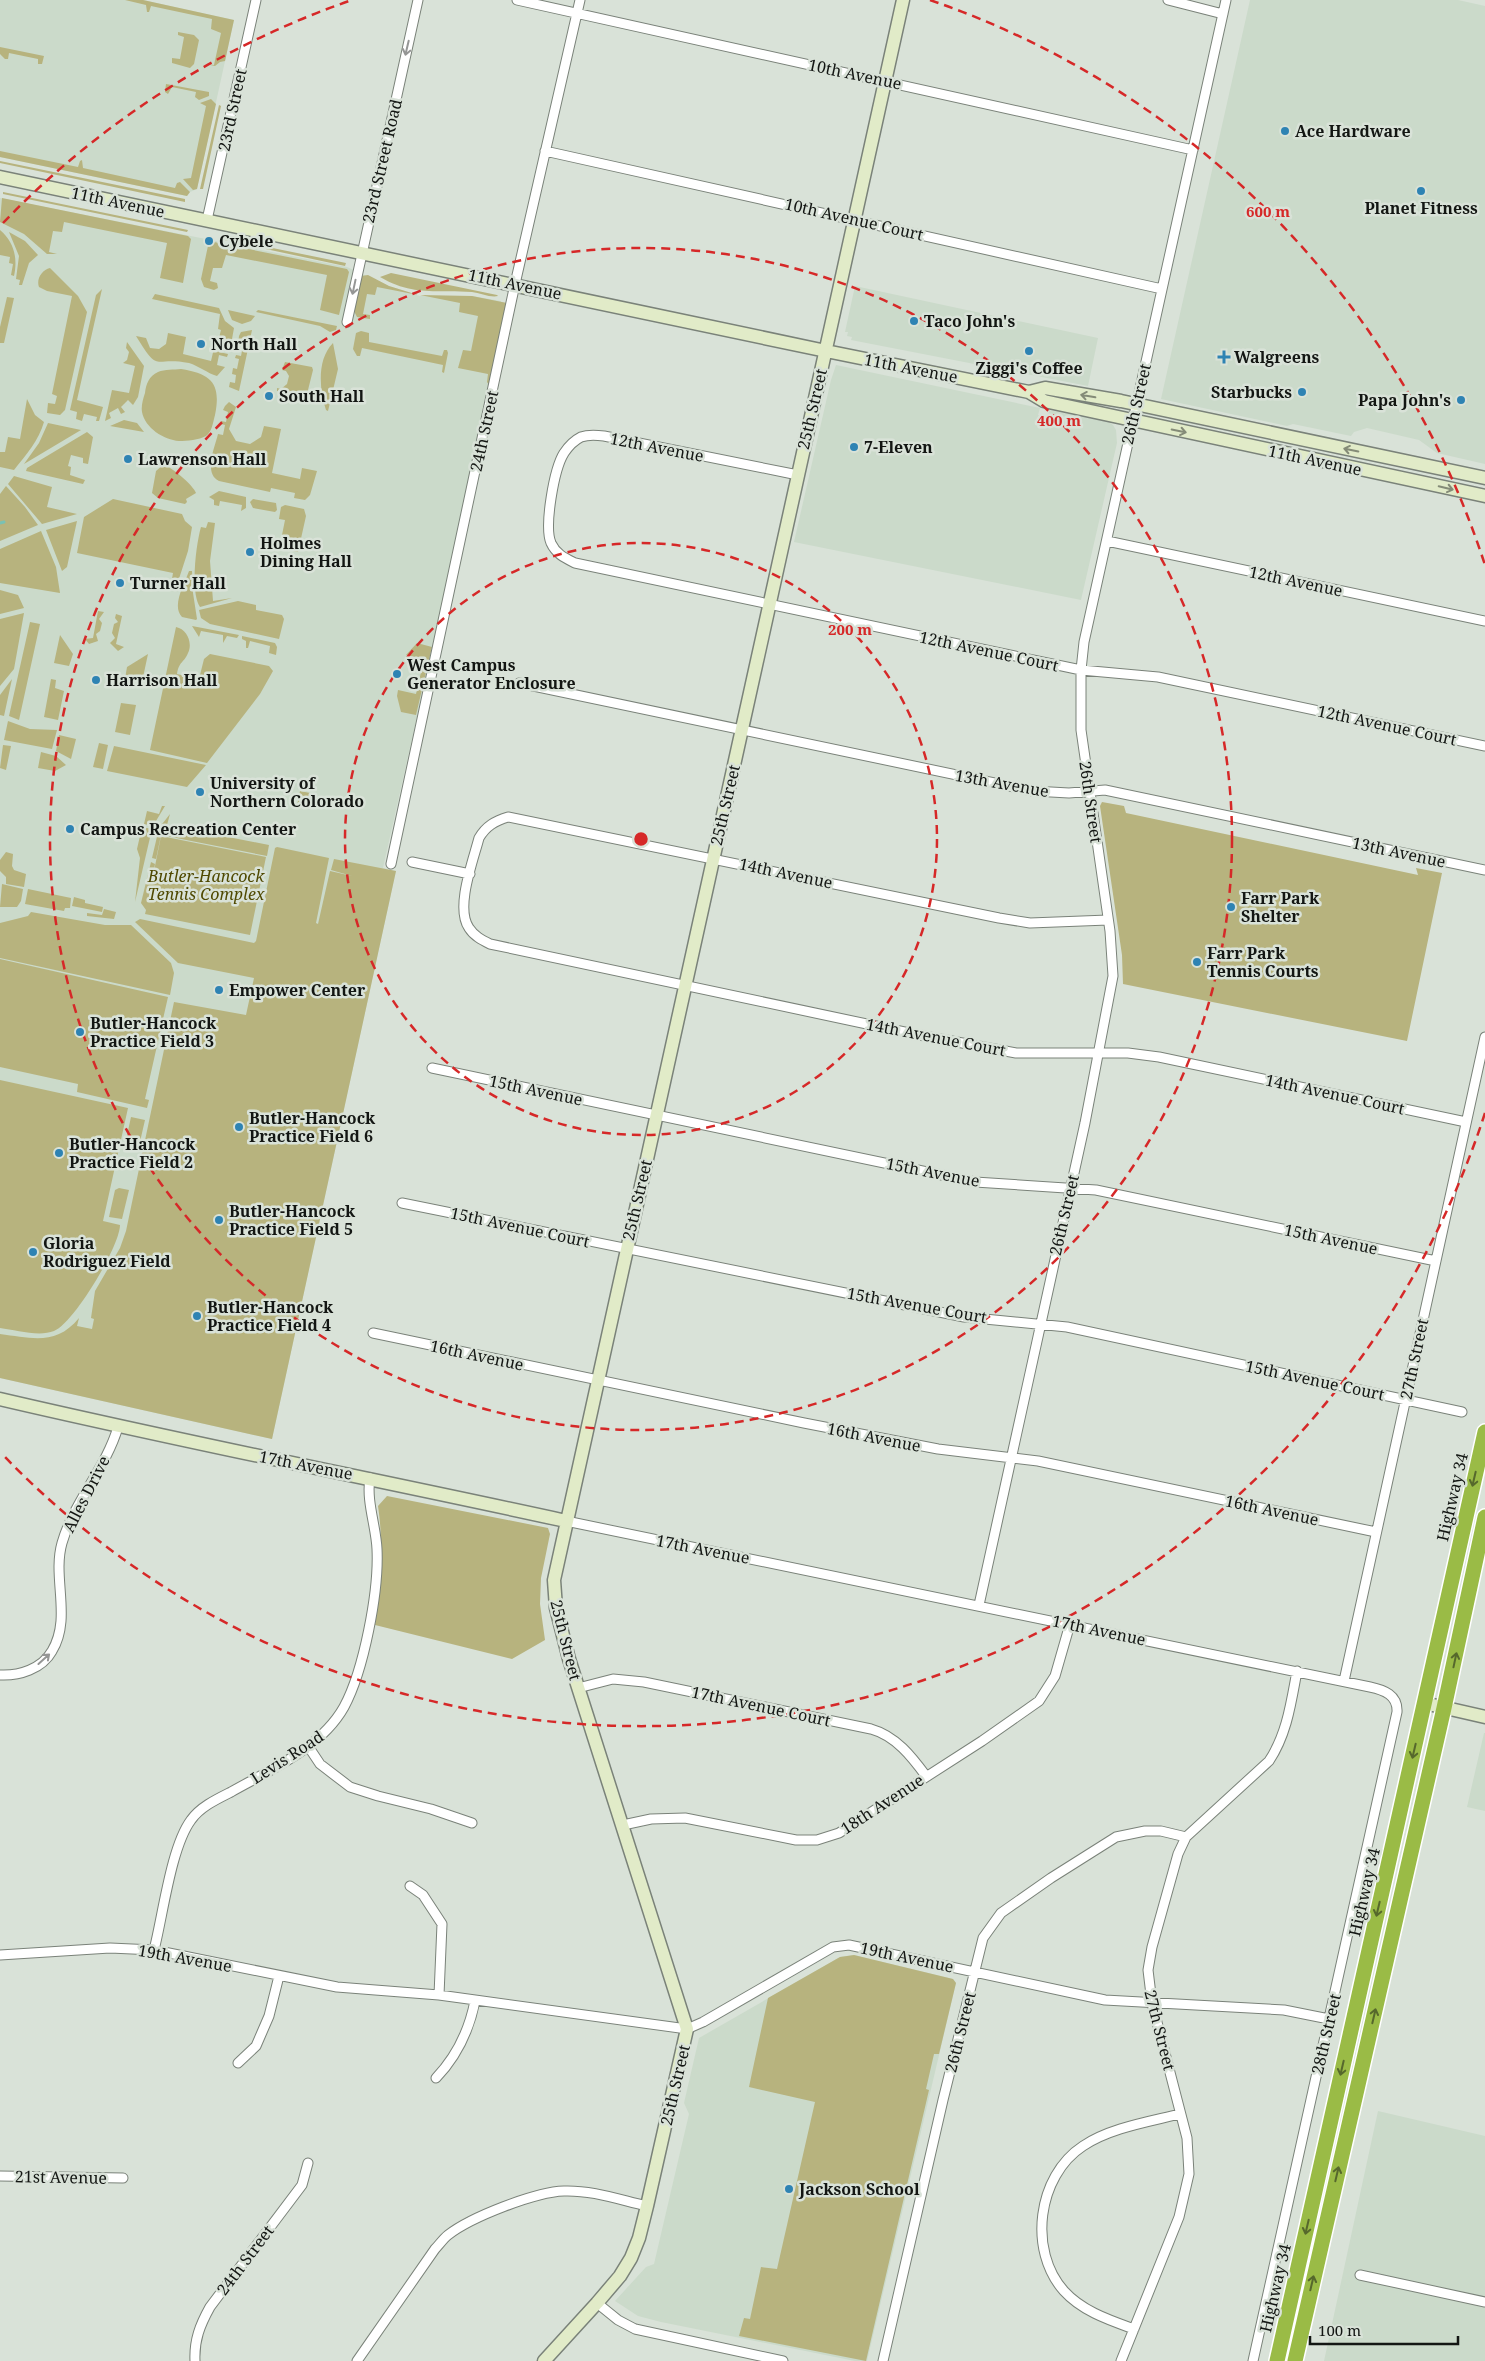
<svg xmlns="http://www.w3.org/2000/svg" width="1485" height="2361" viewBox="0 0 1485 2361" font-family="'Noto Serif',serif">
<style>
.built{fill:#cbdaca}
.green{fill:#b7b37e}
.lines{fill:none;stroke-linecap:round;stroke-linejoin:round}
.stream{stroke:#7ac1b3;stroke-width:3}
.street-casing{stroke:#7a8279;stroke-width:11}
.secondary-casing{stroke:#7a8279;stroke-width:15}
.highway-casing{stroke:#fff;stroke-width:18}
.street{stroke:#fff;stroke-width:9}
.secondary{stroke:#e1ebc8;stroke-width:12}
.highway{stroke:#9abb46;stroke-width:15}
.oneway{stroke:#959695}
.oneway2{stroke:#848b77}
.oneway3{stroke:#56682c}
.ring{fill:none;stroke:#d62828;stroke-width:2.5;stroke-dasharray:9 6}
.poi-dot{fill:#2e83b3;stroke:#d9e2d8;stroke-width:2}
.labels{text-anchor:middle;stroke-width:5;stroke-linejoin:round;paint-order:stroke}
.street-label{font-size:16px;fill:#131613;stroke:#d9e2d8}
.poi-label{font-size:16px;font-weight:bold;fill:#131613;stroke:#d9e2d8;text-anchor:start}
.park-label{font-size:16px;font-style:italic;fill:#4f4901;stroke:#d9e2d8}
.centre{fill:#d62828;stroke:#d9e2d8;stroke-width:2.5}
.ring-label{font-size:15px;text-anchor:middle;font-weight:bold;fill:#d62828;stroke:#d9e2d8;stroke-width:5;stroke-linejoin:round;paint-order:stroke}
</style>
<rect width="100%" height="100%" fill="#d9e2d8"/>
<path class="built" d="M0 0H143L234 20 197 189 190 192 187 196 0 157Z
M1250 0H1458L1485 6V464L1437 453 1419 440 1367 428 1354 432 1351 436 1293 424 1287 426 1161 399Z
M0 198 347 267 389 286 420 296H472L501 301 491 386 383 868 396 871 272 1439 0 1378Z
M855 286 1098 338 1088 386 851 340 852 337 847 336 848 332H845Z
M836 365 1040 408 1038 415 1048 416 1049 410 1109 422 1113 425 1116 430 1117 443 1081 600 794 542 831 380Z
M1484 1733H1485V1811L1467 1807Z
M854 1955 953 1979 956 1983 867 2361H855L661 2322 638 2316 615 2301 646 2267 654 2264 689 2114 684 2103 699 2038 840 1957Z
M1378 2111 1485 2136V2361H1324Z"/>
<path class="green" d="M125 0H143L234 20 225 61 220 62 215 66 206 64 214 65 221 33 211 29 212 19 151 6 149 12H147L146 5Z
M178 32 194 35 199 40 194 64 190 68 172 63V58L180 59 184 37 178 35Z
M0 47 44 56 42 64H38V59L9 53 8 59H5L0 54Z
M166 84 209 92V96L199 100 195 97 196 92 172 87 168 94 165 92Z
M211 99 216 104 197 189 193 190 183 179 191 178 206 106 200 103Z
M219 105 221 106 203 189H200Z
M0 151 78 167 80 161 82 160 83 168 175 188 177 183 180 182 190 192 187 196 0 157Z
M0 161 185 199V202L0 163Z
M3 192 188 230 187 232 3 194Z
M2 198 188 236 191 239 183 283 160 278 167 243 64 222 62 232 53 231 49 252 57 254H47L24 234 0 222Z
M0 230C14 242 18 258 14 276L11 275 13 264 9 263 10 257 0 255Z
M9 232 25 241 38 255 29 263 22 285H19L20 280 16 279 19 256Z
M224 238 346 263 345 266 224 240Z
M209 241 347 269 349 272 339 315 320 310 327 275 226 255 222 268H213L210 281 217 283 218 288 214 290 204 287 201 279Z
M50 268 78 296 87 312 65 410 60 415 47 413 48 403 55 404 57 396 52 394 72 296 47 291 39 287C36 279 42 270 50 268Z
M391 273 497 295 498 296C491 298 480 293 472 292 437 289 414 297 380 277Z
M368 275 389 286 418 295 377 287 375 295 367 294 363 314 370 315V319L357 317 354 311 361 276Z
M102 289 77 400 103 407 99 421H96L97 417 84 414 82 421 76 419 77 412 70 410 96 295Z
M155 294 219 308 225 321 234 328 232 339 230 341 219 338 221 330 218 329 220 314 152 299Z
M420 295 472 296 507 303 489 385 487 382 488 374 458 368 463 350 471 351 478 316 459 312 460 303Z
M7 297 14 298 4 343H0V327Z
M228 310 255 316 251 321 242 324 232 320Z
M258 310 337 326 336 330 330 332 320 326 256 312Z
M252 330 239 391 229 387 230 382 235 383 236 375 232 374 233 368 237 369 239 359 235 358 236 355 241 356 243 346 238 345 239 336 241 332Z
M361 331 369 333V342L442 356 444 350H447L448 353 444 373 442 372 443 365 362 348 360 356H357L353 349 356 333Z
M168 333 186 337 183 354 211 361 215 344 220 345 219 352 228 354 227 357 219 355 217 365 225 367 217 376C207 373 199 366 189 363 152 356 160 375 136 336L146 338 150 348 159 349 166 344Z
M127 342 144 366 138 397 133 405 128 400 121 407 125 412 121 414 118 408 109 413 111 418 105 421 112 390 129 393 135 366 123 363 127 360 129 352 126 348Z
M333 343 338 369 328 411 326 410C319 389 317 359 333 343Z
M285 362 312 367 313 370 307 394 304 397 277 391V388L281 389 287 384 289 376 286 371 282 370Z
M181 369C213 374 221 385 215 415 213 422 212 432 206 436 199 440 187 441 179 441 164 440 145 428 142 412 141 406 143 399 145 393 146 384 149 376 158 372 165 369 174 370 181 369Z
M27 399 35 415 44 422C39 440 26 455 14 470L0 467V452H5L8 437 20 439Z
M229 402 236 407 229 429 236 441 250 444 261 437 264 426 281 429 272 473 300 479 302 468 317 471 310 495 305 500 294 498 295 493 271 488 270 492 219 481C203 473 215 447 218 434L223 435 225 425 221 424V421L226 422 228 412 223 410 225 406Z
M124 420 137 423 144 432 110 426Z
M48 423 81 430 24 464 39 443Z
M87 432 93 437 88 464 83 463V458L71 455 68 466 71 467 70 475 85 480 83 484 26 471 27 468Z
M163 465C171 466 194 486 196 493L186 499 187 502 185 504 158 498 152 493 156 471Z
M14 476 52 487 47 507 77 514 42 524 8 484Z
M6 486 25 507 38 525 0 541V494Z
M219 491 246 497V508L241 511 242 505 220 501 219 506 214 505V500L209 497Z
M113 499 182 514 185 521 192 527 188 551 175 591 170 590 173 573 77 553 84 517Z
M253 499 276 503 277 510 275 512 253 508 250 502Z
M285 505 304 509 306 516 298 552 282 549 285 536 282 535 285 520 279 519 281 507Z
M77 521 67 567 62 571 46 530Z
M208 522 215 523 210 561 213 601 232 598 200 607C190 593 196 544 201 527L206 528Z
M41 531 56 567 60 593 0 583V549Z
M189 571H192L193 593 197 619 196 620 182 617C171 606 185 583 189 571Z
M0 590 18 595 24 608 0 614Z
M238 601 256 605V610L282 615 284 619 279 639 210 624 201 618 199 610Z
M98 611 104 612 99 619 102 623 100 631 96 634 98 641 89 644 85 639 93 638Z
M24 613 14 669 0 686V619Z
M116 614 122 616 116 644 124 647 118 651 110 643 115 638 112 633 114 624 118 622 115 618Z
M30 622 40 624 19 720 9 716Z
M192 626 239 635 237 638 227 636 223 643V635L201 631 199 637Z
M176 627C187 629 193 643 188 653 184 663 179 661 177 674L199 679 204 659 210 654 269 666 273 671 260 694 207 763 150 750Z
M60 635 73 654 69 666 54 663Z
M242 636 275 643 277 647 276 655 269 653 270 646 250 641 248 648H246V641L242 639Z
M417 643 432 647 416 715 401 712 397 696 398 690 416 694 424 659 406 655Z
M148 654 142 682 125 679 127 667Z
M12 679 4 716 0 715V695Z
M51 679 56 680 55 688 64 691 58 720 44 717Z
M121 703 136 705 130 735 115 732Z
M8 721 30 729 57 730 52 749 4 740Z
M59 735 76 739 71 759 56 751Z
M99 743 108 745 103 769 93 767Z
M3 745 11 746 6 770 0 768Z
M114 746 206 765 187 787 107 771Z
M41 752 56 756 66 765 55 771 38 768Z
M300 791 310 793 307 809 297 806Z
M1102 802 1124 806 1126 813 1418 875 1416 868 1442 873 1407 1041 1123 984 1122 955 1100 806Z
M162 806H165L153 826 144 824 147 811 159 814Z
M170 814 167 825 269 845 267 856 161 835 156 859 152 858 159 828Z
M142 827 152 829 135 902 140 858 137 849Z
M161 836 266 857 250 935 145 914 146 910 141 903 151 862 155 864 151 886Z
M277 847 329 858 316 923 318 924 330 871 352 876 331 870 334 859 396 871 272 1439 0 1378V1334C32 1338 56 1346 79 1318L77 1326 92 1329 94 1319 91 1318 95 1291 120 1248 126 1231 174 1002 246 1015 254 978 178 963 135 922 140 919 254 943 256 941 275 848Z
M6 852 13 854 12 866 14 870 26 874 24 887 6 884V877L0 871V860Z
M2 884 23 889 21 901 17 907H0Z
M28 889 71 898 70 908H65L64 911 25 904Z
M74 897 85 900V903L103 907 102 912 72 906Z
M104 909 116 912 114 919 87 916V913L102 915Z
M31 912 105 925H131L171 963 174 973 170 995 0 958V923L28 916Z
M0 959 168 997 145 1099 149 1100 147 1108 77 1092 78 1084 0 1067Z
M0 1080 128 1108 103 1221 120 1225C120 1246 74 1323 54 1331 39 1337 16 1330 0 1328Z
M131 1117 145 1120 139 1146 129 1144 126 1140Z
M119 1188 129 1190 122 1219 109 1217 115 1190Z
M387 1496 548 1528 550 1534 541 1578 540 1604 545 1640 512 1659 375 1625C381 1584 384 1547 378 1506Z
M854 1955 953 1979 956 1983 939 2054H934L926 2089 929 2090 866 2361 739 2336 744 2318 750 2319 761 2267 777 2269 815 2102 749 2087 768 1998 840 1957Z"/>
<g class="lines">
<path class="stream" d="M0 523 4 522"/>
<defs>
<path id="street" d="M517 0 1193 150
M1168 0 1223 14
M545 151 1162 289
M207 220 256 0
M347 322 418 0
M798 475 604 436C597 435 589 434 581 437 575 440 568 447 564 453 554 469 544 526 551 543 556 554 565 558 575 563L1081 670 1158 677 1485 746
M1107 541 1485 621
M519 683 1033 791 1069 793 1105 790 1485 870
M412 862 470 874
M391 864 515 284 580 0
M1108 920 1030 923 999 918 508 817C495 821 486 826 479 838 473 861 455 908 469 928 474 936 482 940 490 944L914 1034 1016 1053H1128L1159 1057 1466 1122
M432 1068 975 1182 1096 1190 1436 1261
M402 1203 964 1317 1067 1327 1462 1412
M373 1333 804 1423 938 1449 1038 1461 1376 1532
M566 1521 1370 1687C1384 1690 1398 1695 1397 1712L1253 2361
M979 1605 1085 1123 1113 976 1110 931 1081 730V670L1084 642 1226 0
M0 1675C19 1676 42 1669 52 1651 72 1618 52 1578 62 1543 74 1501 106 1468 118 1427
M1344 1681 1485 1037
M578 1688 613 1679 644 1682 871 1729C896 1736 912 1757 926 1776
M308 1746 320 1764 350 1787 378 1796 431 1809 472 1823
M623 1825 651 1819 685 1818 796 1840H817L839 1833 982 1741 1039 1701 1055 1676 1070 1624
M410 1886 423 1895 442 1924 439 1995
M154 1950C163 1915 171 1847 191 1820 200 1807 217 1799 231 1792 270 1770 321 1748 344 1707 364 1670 379 1591 377 1549 376 1526 366 1501 370 1478
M0 1955 110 1948 154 1950 337 1987 439 1995 687 2029 703 2022 833 1947 849 1945 1105 2000 1284 2010 1329 2019
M238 2063 256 2046 269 2016 279 1976
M436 2078C457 2056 469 2031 475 2001
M0 2176 123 2178
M1360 2275 1485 2302
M597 2303 618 2320 635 2329 783 2361
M1134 2329C1109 2320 1082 2311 1064 2291 1028 2251 1037 2176 1083 2146 1110 2128 1148 2122 1180 2114
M195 2361C194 2340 200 2325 210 2307L302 2185 308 2163
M357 2361 435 2249C439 2245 443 2239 448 2235 471 2217 535 2192 564 2191 592 2190 620 2200 647 2206
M883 2361 943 2100 983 1938 1001 1913 1051 1878 1116 1837 1145 1831H1161L1186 1837
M1121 2361 1179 2217 1189 2174 1187 2138 1152 2003 1148 1970 1152 1947 1178 1854 1186 1837 1269 1761C1287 1734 1291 1703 1297 1671"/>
<path id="secondary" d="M0 177 826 351 1029 392 1044 401 1485 496
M1029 392 1045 388 1121 401 1485 478
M0 1399C188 1443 378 1480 566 1521
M1424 1703 1485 1717
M544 2361 597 2303 620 2276 631 2258 639 2238 647 2206 687 2029 569 1659 556 1608 554 1580 903 0"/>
<path id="highway" d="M1277 2361 1485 1432
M1295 2361 1444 1708 1485 1517"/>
</defs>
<use href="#street" class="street-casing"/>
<use href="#secondary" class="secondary-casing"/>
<use href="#highway" class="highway-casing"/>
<use href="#street" class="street"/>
<use href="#secondary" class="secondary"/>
<use href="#highway" class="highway"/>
</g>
<defs><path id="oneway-shaft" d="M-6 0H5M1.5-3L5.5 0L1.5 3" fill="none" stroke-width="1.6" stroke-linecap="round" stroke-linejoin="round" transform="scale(1.25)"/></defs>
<g class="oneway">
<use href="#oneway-shaft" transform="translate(407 48) rotate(103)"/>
<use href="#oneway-shaft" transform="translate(354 287) rotate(102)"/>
<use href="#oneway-shaft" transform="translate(44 1659) rotate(-42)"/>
</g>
<g class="oneway2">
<use href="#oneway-shaft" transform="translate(1088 396) rotate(-170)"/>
<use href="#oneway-shaft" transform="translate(1179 431) rotate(12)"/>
<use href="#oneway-shaft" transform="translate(1351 450) rotate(-168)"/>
<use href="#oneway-shaft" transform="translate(1446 488) rotate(13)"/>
</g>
<g class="oneway3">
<use href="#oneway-shaft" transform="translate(1474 1479) rotate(103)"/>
<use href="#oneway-shaft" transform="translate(1455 1660) rotate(-78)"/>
<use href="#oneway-shaft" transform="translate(1414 1751) rotate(103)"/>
<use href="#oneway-shaft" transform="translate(1378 1909) rotate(103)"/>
<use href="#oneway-shaft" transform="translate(1374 2016) rotate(-77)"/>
<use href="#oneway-shaft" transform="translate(1342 2068) rotate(103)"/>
<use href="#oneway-shaft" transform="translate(1337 2174) rotate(-77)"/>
<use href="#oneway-shaft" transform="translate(1307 2227) rotate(103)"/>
<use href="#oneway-shaft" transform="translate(1312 2283) rotate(-77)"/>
</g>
<g class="ring">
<circle cx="641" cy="839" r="296"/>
<circle cx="641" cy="839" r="591"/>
<path d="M1485 1113A887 887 0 0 1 3 1455M3 223A887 887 0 0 1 352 0M930 0A887 887 0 0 1 1485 565"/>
</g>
<g class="poi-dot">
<circle cx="1285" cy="131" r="5"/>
<circle cx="1421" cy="191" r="5"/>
<circle cx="209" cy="241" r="5"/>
<circle cx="914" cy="321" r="5"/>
<circle cx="201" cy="344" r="5"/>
<circle cx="1029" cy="351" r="5"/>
<path d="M1221.5 349.5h5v5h5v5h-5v5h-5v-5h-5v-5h5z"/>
<circle cx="1302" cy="392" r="5"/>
<circle cx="269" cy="396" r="5"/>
<circle cx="1461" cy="400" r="5"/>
<circle cx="854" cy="447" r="5"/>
<circle cx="128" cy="459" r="5"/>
<circle cx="250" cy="552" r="5"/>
<circle cx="120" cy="583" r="5"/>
<circle cx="397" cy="674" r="5"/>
<circle cx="96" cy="680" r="5"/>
<circle cx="200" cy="792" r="5"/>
<circle cx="70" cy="829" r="5"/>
<circle cx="1231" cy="907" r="5"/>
<circle cx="1197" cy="962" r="5"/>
<circle cx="219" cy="990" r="5"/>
<circle cx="80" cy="1032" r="5"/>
<circle cx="239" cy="1127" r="5"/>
<circle cx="59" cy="1153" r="5"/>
<circle cx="219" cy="1220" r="5"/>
<circle cx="33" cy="1252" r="5"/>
<circle cx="197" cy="1316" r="5"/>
<circle cx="789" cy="2189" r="5"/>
</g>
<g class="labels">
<g class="street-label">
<text transform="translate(855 74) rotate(12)" y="6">10th Avenue</text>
<text transform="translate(232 110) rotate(-78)" y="6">23rd Street</text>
<text transform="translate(382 161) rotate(-77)" y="6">23rd Street Road</text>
<text transform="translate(118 202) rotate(12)" y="6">11th Avenue</text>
<text transform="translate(854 219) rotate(13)" y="6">10th Avenue Court</text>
<text transform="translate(515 284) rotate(12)" y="6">11th Avenue</text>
<text transform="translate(911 368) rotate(11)" y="6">11th Avenue</text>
<text transform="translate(1136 404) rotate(-77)" y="6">26th Street</text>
<text transform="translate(812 409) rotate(-77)" y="6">25th Street</text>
<text transform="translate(484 431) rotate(-78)" y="6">24th Street</text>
<text transform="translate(657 447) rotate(11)" y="6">12th Avenue</text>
<text transform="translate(1315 460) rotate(12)" y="6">11th Avenue</text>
<text transform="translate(1296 581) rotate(12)" y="6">12th Avenue</text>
<text transform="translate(989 651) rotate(12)" y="6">12th Avenue Court</text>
<text transform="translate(1387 725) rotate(12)" y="6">12th Avenue Court</text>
<text transform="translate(1002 783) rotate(10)" y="6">13th Avenue</text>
<text transform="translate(1091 802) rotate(82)" y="6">26th Street</text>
<text transform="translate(725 805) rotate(-77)" y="6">25th Street</text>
<text transform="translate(1399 852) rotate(12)" y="6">13th Avenue</text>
<text transform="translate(786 873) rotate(12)" y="6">14th Avenue</text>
<text transform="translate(936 1037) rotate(11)" y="6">14th Avenue Court</text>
<text transform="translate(536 1090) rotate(12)" y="6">15th Avenue</text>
<text transform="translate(1335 1094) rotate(12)" y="6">14th Avenue Court</text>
<text transform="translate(933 1172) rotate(11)" y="6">15th Avenue</text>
<text transform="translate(637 1200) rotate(-77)" y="6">25th Street</text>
<text transform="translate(1064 1215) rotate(-77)" y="6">26th Street</text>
<text transform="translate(520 1227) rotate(12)" y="6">15th Avenue Court</text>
<text transform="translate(1331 1239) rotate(12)" y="6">15th Avenue</text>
<text transform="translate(917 1305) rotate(10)" y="6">15th Avenue Court</text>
<text transform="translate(477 1355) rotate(12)" y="6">16th Avenue</text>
<text transform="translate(1414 1359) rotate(-78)" y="6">27th Street</text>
<text transform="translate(1315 1380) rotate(12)" y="6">15th Avenue Court</text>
<text transform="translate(874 1437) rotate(11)" y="6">16th Avenue</text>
<text transform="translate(306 1465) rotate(11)" y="6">17th Avenue</text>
<text transform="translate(86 1494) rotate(-63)" y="6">Alles Drive</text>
<text transform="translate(1452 1497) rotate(-77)" y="6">Highway 34</text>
<text transform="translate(1272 1510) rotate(12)" y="6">16th Avenue</text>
<text transform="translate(703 1549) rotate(11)" y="6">17th Avenue</text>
<text transform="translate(1099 1630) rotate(12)" y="6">17th Avenue</text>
<text transform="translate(566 1640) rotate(76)" y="6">25th Street</text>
<text transform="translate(761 1706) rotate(12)" y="6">17th Avenue Court</text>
<text transform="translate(287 1757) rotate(-33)" y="6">Levis Road</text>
<text transform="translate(882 1804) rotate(-33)" y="6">18th Avenue</text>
<text transform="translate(1364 1892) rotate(-77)" y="6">Highway 34</text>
<text transform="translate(907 1957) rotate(12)" y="6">19th Avenue</text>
<text transform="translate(185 1958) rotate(10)" y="6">19th Avenue</text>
<text transform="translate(1160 2030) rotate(76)" y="6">27th Street</text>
<text transform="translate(960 2032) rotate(-76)" y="6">26th Street</text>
<text transform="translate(1326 2034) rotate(-77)" y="6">28th Street</text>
<text transform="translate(675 2085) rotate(-77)" y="6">25th Street</text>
<text transform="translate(61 2177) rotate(1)" y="6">21st Avenue</text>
<text transform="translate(245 2260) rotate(-53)" y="6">24th Street</text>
<text transform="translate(1275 2288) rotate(-77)" y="6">Highway 34</text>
</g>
<g class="poi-label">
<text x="1295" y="137">Ace Hardware</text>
<text x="1421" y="214" text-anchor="middle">Planet Fitness</text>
<text x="219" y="247">Cybele</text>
<text x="924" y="327">Taco John's</text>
<text x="211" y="350">North Hall</text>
<text x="1234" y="363">Walgreens</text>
<text x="1029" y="374" text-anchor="middle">Ziggi's Coffee</text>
<text x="1292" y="398" text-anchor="end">Starbucks</text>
<text x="279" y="402">South Hall</text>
<text x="1451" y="406" text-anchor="end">Papa John's</text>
<text x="864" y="453">7-Eleven</text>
<text x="138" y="465">Lawrenson Hall</text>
<text x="260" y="549">Holmes<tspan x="260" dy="18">Dining Hall</tspan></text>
<text x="130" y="589">Turner Hall</text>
<text x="407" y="671">West Campus<tspan x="407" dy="18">Generator Enclosure</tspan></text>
<text x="106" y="686">Harrison Hall</text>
<text x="210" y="789">University of<tspan x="210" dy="18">Northern Colorado</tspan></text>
<text x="80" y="835">Campus Recreation Center</text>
<text x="1241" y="904">Farr Park<tspan x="1241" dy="18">Shelter</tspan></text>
<text x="1207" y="959">Farr Park<tspan x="1207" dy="18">Tennis Courts</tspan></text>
<text x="229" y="996">Empower Center</text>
<text x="90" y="1029">Butler-Hancock<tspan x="90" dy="18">Practice Field 3</tspan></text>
<text x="249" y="1124">Butler-Hancock<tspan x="249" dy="18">Practice Field 6</tspan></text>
<text x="69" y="1150">Butler-Hancock<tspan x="69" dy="18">Practice Field 2</tspan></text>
<text x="229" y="1217">Butler-Hancock<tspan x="229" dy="18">Practice Field 5</tspan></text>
<text x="43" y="1249">Gloria<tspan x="43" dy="18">Rodriguez Field</tspan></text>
<text x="207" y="1313">Butler-Hancock<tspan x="207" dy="18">Practice Field 4</tspan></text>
<text x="799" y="2195">Jackson School</text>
</g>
<g class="park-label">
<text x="206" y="882">Butler-Hancock<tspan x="206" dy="18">Tennis Complex</tspan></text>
</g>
</g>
<circle cx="641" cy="839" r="8" class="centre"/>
<g class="ring-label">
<text x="1268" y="217">600 m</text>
<text x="1059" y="426">400 m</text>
<text x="850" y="635">200 m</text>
</g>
<path d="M1310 2336v8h148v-8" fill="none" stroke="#131613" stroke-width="2.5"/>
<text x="1318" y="2336" font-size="15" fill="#131613" stroke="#d9e2d8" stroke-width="4" paint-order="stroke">100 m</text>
</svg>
